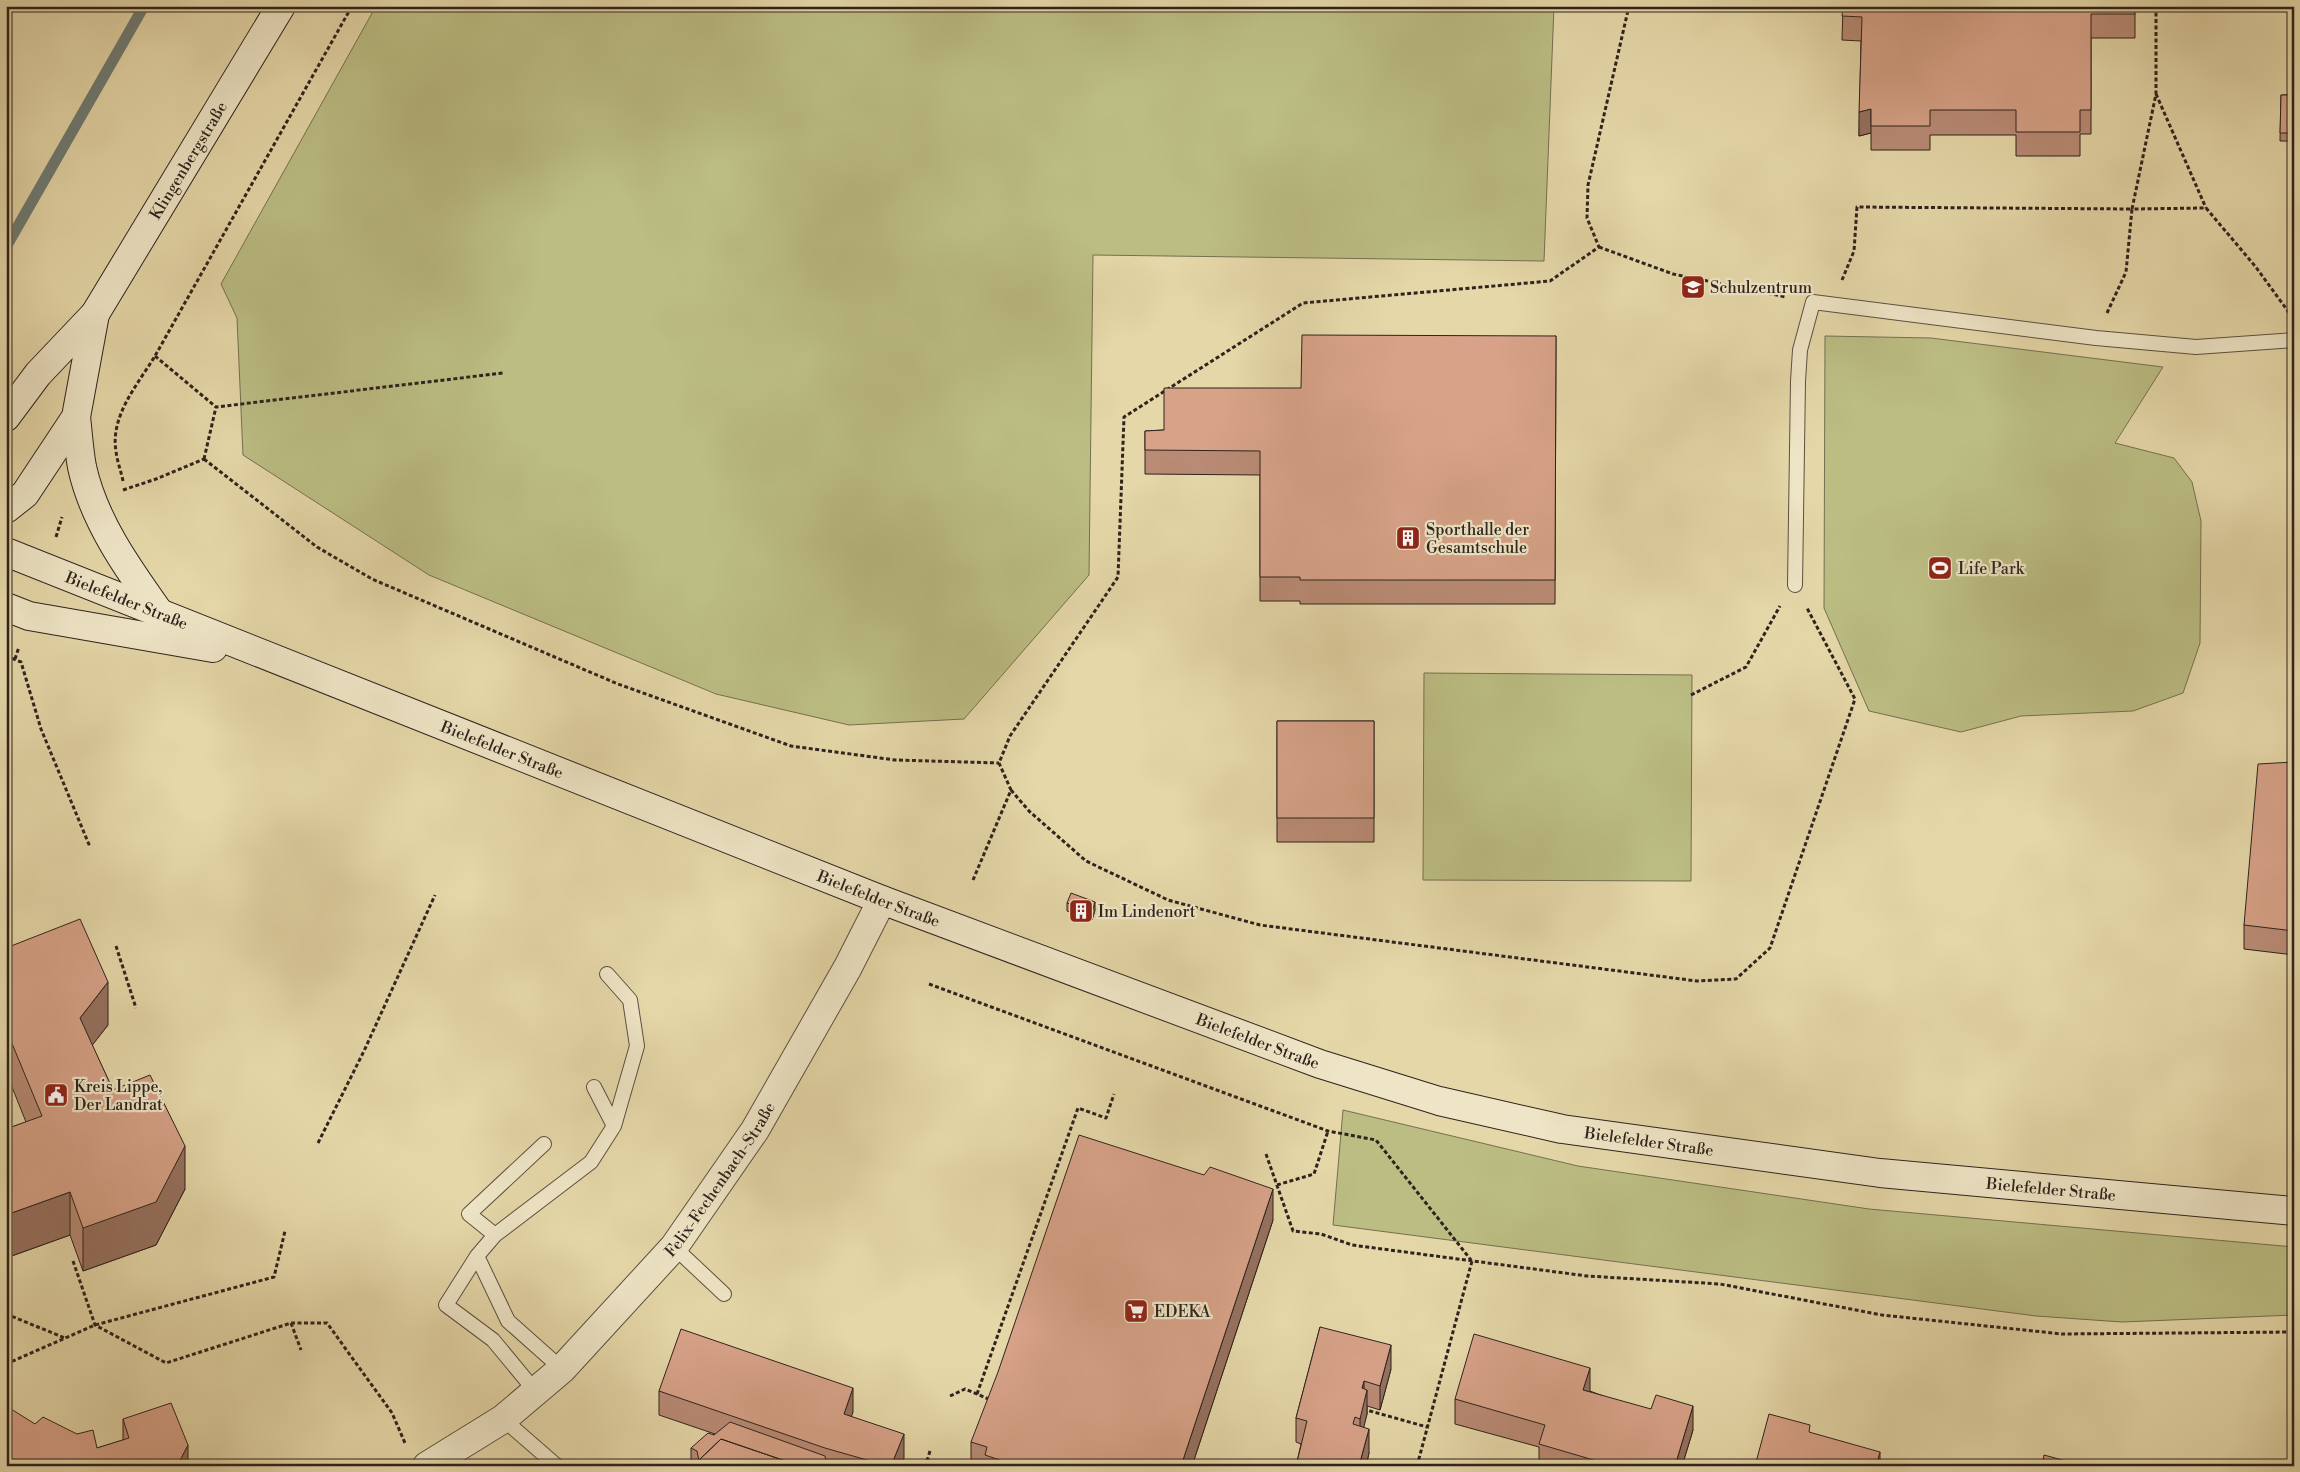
<svg xmlns="http://www.w3.org/2000/svg" width="2300" height="1472" viewBox="0 0 2300 1472" font-family="'Libre Bodoni',serif">
<style>
.green{fill:#bbbd83;stroke:#747050}
.lines{fill:none;stroke-linecap:round;stroke-linejoin:round}
.stream{stroke:#6e7c76;stroke-width:11}
.lane-casing{stroke:#5c5040;stroke-width:16}
.street-casing{stroke:#5c5040;stroke-width:30}
.secondary-casing{stroke:#2e231d;stroke-width:30}
.path{stroke:#2e231d;stroke-width:3;stroke-dasharray:4 2.5;stroke-linecap:butt}
.lane{stroke:#eee5c6;stroke-width:14}
.street{stroke:#eee5c6;stroke-width:28}
.secondary{stroke:#eee5c6;stroke-width:28}
.wall{fill:#b98b75;stroke:#2e231d}
.shaded-wall{fill:#96715f;stroke:#2e231d}
.building{fill:#d7a288;stroke:#2e231d}
.labels{text-anchor:middle;stroke-width:4.5;stroke-linejoin:round;paint-order:stroke}
.street-label{font-size:16px;fill:#2e231d;stroke:#eee5c6}
.poi-label{font-size:16px;fill:#2e231d;stroke:#eee5c6;text-anchor:start}
</style>
<rect width="100%" height="100%" fill="#e5d7a8"/>
<filter id="stains"><feTurbulence type="fractalNoise" baseFrequency=".004" numOctaves="4"/><feColorMatrix values="0 0 0 0 .2 0 0 0 0 .09 0 0 0 0 .02 0 0 0 .5 -.17"/></filter>
<radialGradient id="worn" r=".72"><stop offset=".6" stop-color="#630" stop-opacity="0"/><stop offset="1" stop-color="#630" stop-opacity=".3"/></radialGradient>
<path class="green" d="M376 6H1554L1544 261 1093 255 1089 575 964 719 849 725 716 694 429 575 243 455 237 318 221 284Z
M1825 336 1931 338 2163 367 2115 443 2174 458 2192 482 2201 521 2200 643 2183 693 2133 711 2021 716 1961 732 1869 711 1824 608Z
M1424 673 1692 675 1691 881 1423 880Z
M1343 1110 1578 1166 1869 1209 2294 1247V1315L2122 1322 2036 1316 1333 1225Z"/>
<g class="lines">
<path class="stream" d="M6 247 144 6"/>
<defs>
<path id="lane" d="M1795 585 1798 381 1800 350 1813 302 2096 338 2196 347 2294 340
M594 1087 614 1126 637 1046 630 1000 607 974
M495 1235 469 1214 544 1144
M674 1247 724 1294
M477 1256 508 1321 562 1369
M536 1392 493 1340 446 1305 477 1256 495 1235 591 1162 614 1126
M503 1419 557 1466"/>
<g id="street">
<path id="s1" d="M427 1466 503 1419 562 1369 674 1247 755 1130 848 967 882 900"/>
</g>
<g id="secondary">
<path id="s2" d="M6 417 38 374 95 314 281 6"/>
<path d="M76 417C78 434 79 451 82 467 94 522 129 570 161 615"/>
<path d="M6 509 25 494 76 417 95 314"/>
<path id="s3" d="M6 552 882 900 1320 1064 1439 1101 1562 1129 1880 1173 2294 1211"/>
<path d="M6 607 29 616 213 648"/>
</g>
</defs>
<use href="#lane" class="lane-casing"/>
<use href="#street" class="street-casing"/>
<use href="#secondary" class="secondary-casing"/>
<path class="path" d="M2156 6V94L2132 209 2206 208 2255 266 2290 314
M2156 94 2206 208
M1599 247 1673 274 1786 297
M1842 280 1854 251 1857 207 2132 209 2126 272 2107 313
M155 356 216 407 503 373
M204 459 317 547 372 579 618 684 791 746 895 760 999 763
M204 459 216 407
M123 481C121 471 117 461 116 451 110 416 138 384 155 356L352 6
M123 490 156 479 204 459
M56 537 62 517
M6 656 21 662 41 729 90 847
M15 659 19 647
M1691 695 1746 667 1780 606
M1011 790 1029 811 1086 861 1168 900 1260 925 1697 981 1736 979 1770 948 1855 699 1807 608
M973 880 1011 790 999 763 1010 736 1118 577 1124 417 1303 303 1550 281 1599 247 1587 218 1588 185 1629 6
M116 946 136 1008
M929 984 1328 1131 1376 1140 1471 1260
M318 1143 364 1051 435 895
M1266 1154 1293 1231 1321 1234 1352 1245 1587 1276 1720 1284 1882 1315 2062 1334 2294 1332
M1277 1185 1314 1174 1328 1131
M73 1261 95 1325 166 1363 291 1323 301 1350
M6 1314 65 1338
M291 1323H327L392 1413 405 1443
M6 1364 95 1325 274 1277 285 1231
M977 1394 1078 1108 1106 1118 1114 1094
M950 1396 965 1389 991 1400
M1363 1409 1427 1427
M930 1451 927 1461 940 1466
M1417 1466 1472 1261"/>
<use href="#lane" class="lane"/>
<use href="#street" class="street"/>
<use href="#secondary" class="secondary"/>
</g>
<path class="wall" d="M1843 6H2135V38H2091V134H2080V156H2016V135H1930V150H1871V133L1859 136 1861 41 1842 40Z
M2281 95H2294V141H2280Z
M1556 336 1555 604H1300V601H1260V475L1145 474V431L1164 430 1301 388Z
M1277 721H1374V842H1277Z
M2294 762V955L2244 949V925Z
M1067 903 1095 910 1092 920 1067 911Z
M6 948 108 1025 92 1045 113 1090 185 1189 156 1245 83 1271 70 1235 6 1258V1129L26 1122 6 1072Z
M1273 1220 1192 1466H971V1442Z
M1320 1327 1391 1369 1380 1410 1367 1406V1414L1363 1427 1369 1453 1366 1466H1296L1301 1444 1296 1442V1418Z
M659 1391 853 1412 851 1416 904 1458 900 1466H694L691 1465V1448L715 1434 659 1415Z
M1590 1391 1693 1430 1682 1466H1539V1447L1455 1424V1399Z
M123 1419 188 1466H6L35 1424 97 1448 123 1440Z"/>
<path class="shaded-wall" d="M6 6H13L6 18Z
M1871 109V133L1859 136V112Z
M1095 902V910L1092 920V912Z
M108 982V1025L80 1061V1018Z
M185 1146V1189L156 1245 83 1271V1228Z
M1273 1189V1220L1192 1466H1181Z
M70 1192V1235L6 1258V1215Z
M1391 1345V1369L1380 1410V1386Z
M1590 1368V1392L1583 1390Z
M1364 1381V1400L1367 1390V1414L1360 1443V1419L1362 1388Z
M853 1388V1412L844 1438V1414Z
M1693 1406V1430L1682 1466H1675Z
M1369 1429V1453L1366 1466H1359Z
M904 1434V1458L900 1466H891Z
M188 1445V1466H177Z
M1880 1452V1466H1876Z"/>
<path class="building" d="M1843 6H2135V14H2091V110H2080V132H2016V110H1930V126H1871V109L1859 112 1862 17 1842 16Z
M2281 95H2294V133H2280Z
M1302 335 1556 336 1555 580H1300V577H1260V451L1145 450V431L1164 430V388H1301Z
M1277 721H1374V818H1277Z
M2294 762V931L2244 925 2258 764Z
M1071 893 1095 902 1092 912 1067 903Z
M80 919 108 982 80 1018 113 1090 150 1075 185 1146 156 1202 83 1228 70 1192 6 1215V1129L42 1116 6 1029V948Z
M1079 1135 1204 1175 1210 1167 1273 1189 1181 1466H1017L985 1455 987 1447 971 1442 998 1372Z
M1320 1327 1391 1345 1380 1386 1364 1381 1362 1388 1367 1390 1360 1419 1355 1417 1353 1424 1369 1429 1359 1466H1296L1307 1421 1296 1418Z
M681 1329 853 1388 844 1414 904 1434 891 1466H888L825 1448 659 1391Z
M1474 1334 1590 1368 1583 1390 1651 1409 1656 1395 1693 1406 1675 1466H1614L1539 1444 1545 1425 1455 1399Z
M171 1403 188 1445 177 1466H9L6 1465V1410L11 1409 35 1424 43 1417 77 1434 93 1430 97 1448 129 1438 123 1419Z
M1769 1414 1810 1425 1809 1432 1880 1452 1876 1466H1755Z
M730 1422 825 1456 827 1466H800L721 1439 700 1459V1466L697 1451 691 1448 708 1433 714 1435Z
M721 1439 800 1466H701L700 1459Z
M2044 1455 2084 1466H2042Z"/>
<defs>
<symbol id="school-square" viewBox="-11 -11 22 22"><rect x="-9" y="-9" width="18" height="18" rx="4" fill="#8f2418" stroke="#eee5c6"/><path d="M0-5L7-2L0 1L-7-2ZM-4 1L0 2.5L4 1V4Q0 6-4 4Z" fill="#fff"/></symbol>
<symbol id="building-square" viewBox="-11 -11 22 22"><rect x="-9" y="-9" width="18" height="18" rx="4" fill="#8f2418" stroke="#eee5c6"/><path d="M-4-6H4V6H1V3H-1V6H-4ZM-2.5-4.3h1.7v1.8h-1.7ZM.8-4.3h1.7v1.8H.8ZM-2.5-1h1.7V.8h-1.7ZM.8-1h1.7V.8H.8Z" fill="#fff"/></symbol>
<symbol id="stadium-square" viewBox="-11 -11 22 22"><rect x="-9" y="-9" width="18" height="18" rx="4" fill="#8f2418" stroke="#eee5c6"/><path d="M0-5a6.5 5 0 1 0 0 10a6.5 5 0 1 0 0-10ZM-3.5-1.8h7v3.6h-7Z" fill="#fff"/></symbol>
<symbol id="civic-square" viewBox="-11 -11 22 22"><rect x="-9" y="-9" width="18" height="18" rx="4" fill="#8f2418" stroke="#eee5c6"/><path d="M-.6-6.5H3V-4.5H.6V-3L4-1V1h2V6H-6V1h2V-1L-.6-3ZM-1.2 2.5V6h2.4V2.5Z" fill="#fff"/></symbol>
<symbol id="supermarket-square" viewBox="-11 -11 22 22"><rect x="-9" y="-9" width="18" height="18" rx="4" fill="#8f2418" stroke="#eee5c6"/><path d="M-6-5.5h2.5l.6 2H6L4.5 2H-2.5L-4.4-4H-6ZM-1.5 3.2a1.3 1.3 0 1 0 .1 0ZM3 3.2a1.3 1.3 0 1 0 .1 0Z" fill="#fff"/></symbol>
</defs>
<g fill-rule="evenodd">
<use href="#school-square" x="1679" y="273" width="28" height="28"/>
<use href="#building-square" x="1394" y="524" width="28" height="28"/>
<use href="#stadium-square" x="1926" y="554" width="28" height="28"/>
<use href="#building-square" x="1067" y="897" width="28" height="28"/>
<use href="#civic-square" x="42" y="1081" width="28" height="28"/>
<use href="#supermarket-square" x="1122" y="1297" width="28" height="28"/>
</g>
<g class="labels">
<g class="street-label">
<text dy="6" stroke="none"><textPath href="#s2" startOffset="316">Klingenbergstraße</textPath></text>
<text dy="6" stroke="none"><textPath href="#s3" startOffset="130">Bielefelder Straße</textPath></text>
<text dy="6" stroke="none"><textPath href="#s3" startOffset="534">Bielefelder Straße</textPath></text>
<text dy="6" stroke="none"><textPath href="#s3" startOffset="939">Bielefelder Straße</textPath></text>
<text dy="6" stroke="none"><textPath href="#s3" startOffset="1344">Bielefelder Straße</textPath></text>
<text dy="6" stroke="none"><textPath href="#s3" startOffset="1749">Bielefelder Straße</textPath></text>
<text dy="6" stroke="none"><textPath href="#s1" startOffset="414">Felix-Fechenbach-Straße</textPath></text>
<text dy="6" stroke="none"><textPath href="#s3" startOffset="2154">Bielefelder Straße</textPath></text>
</g>
<g class="poi-label">
<text x="1710" y="293">Schulzentrum</text>
<text x="1426" y="535">Sporthalle der<tspan x="1426" dy="18">Gesamtschule</tspan></text>
<text x="1958" y="574">Life Park</text>
<text x="1098" y="917">Im Lindenort</text>
<text x="74" y="1092">Kreis Lippe,<tspan x="74" dy="18">Der Landrat</tspan></text>
<text x="1154" y="1317">EDEKA</text>
</g>
</g>
<rect width="2300" height="1472" fill="none" stroke="#e5d7a8" stroke-width="25"/>
<rect x="8" y="8" width="2285" height="1457" fill="none" stroke="#2e231d" stroke-width="2.5"/>
<rect x="12" y="12" width="2275" height="1447" fill="none" stroke="#2e231d"/>
<rect width="100%" height="100%" filter="url(#stains)"/>
<rect width="100%" height="100%" fill="url(#worn)"/>
</svg>
